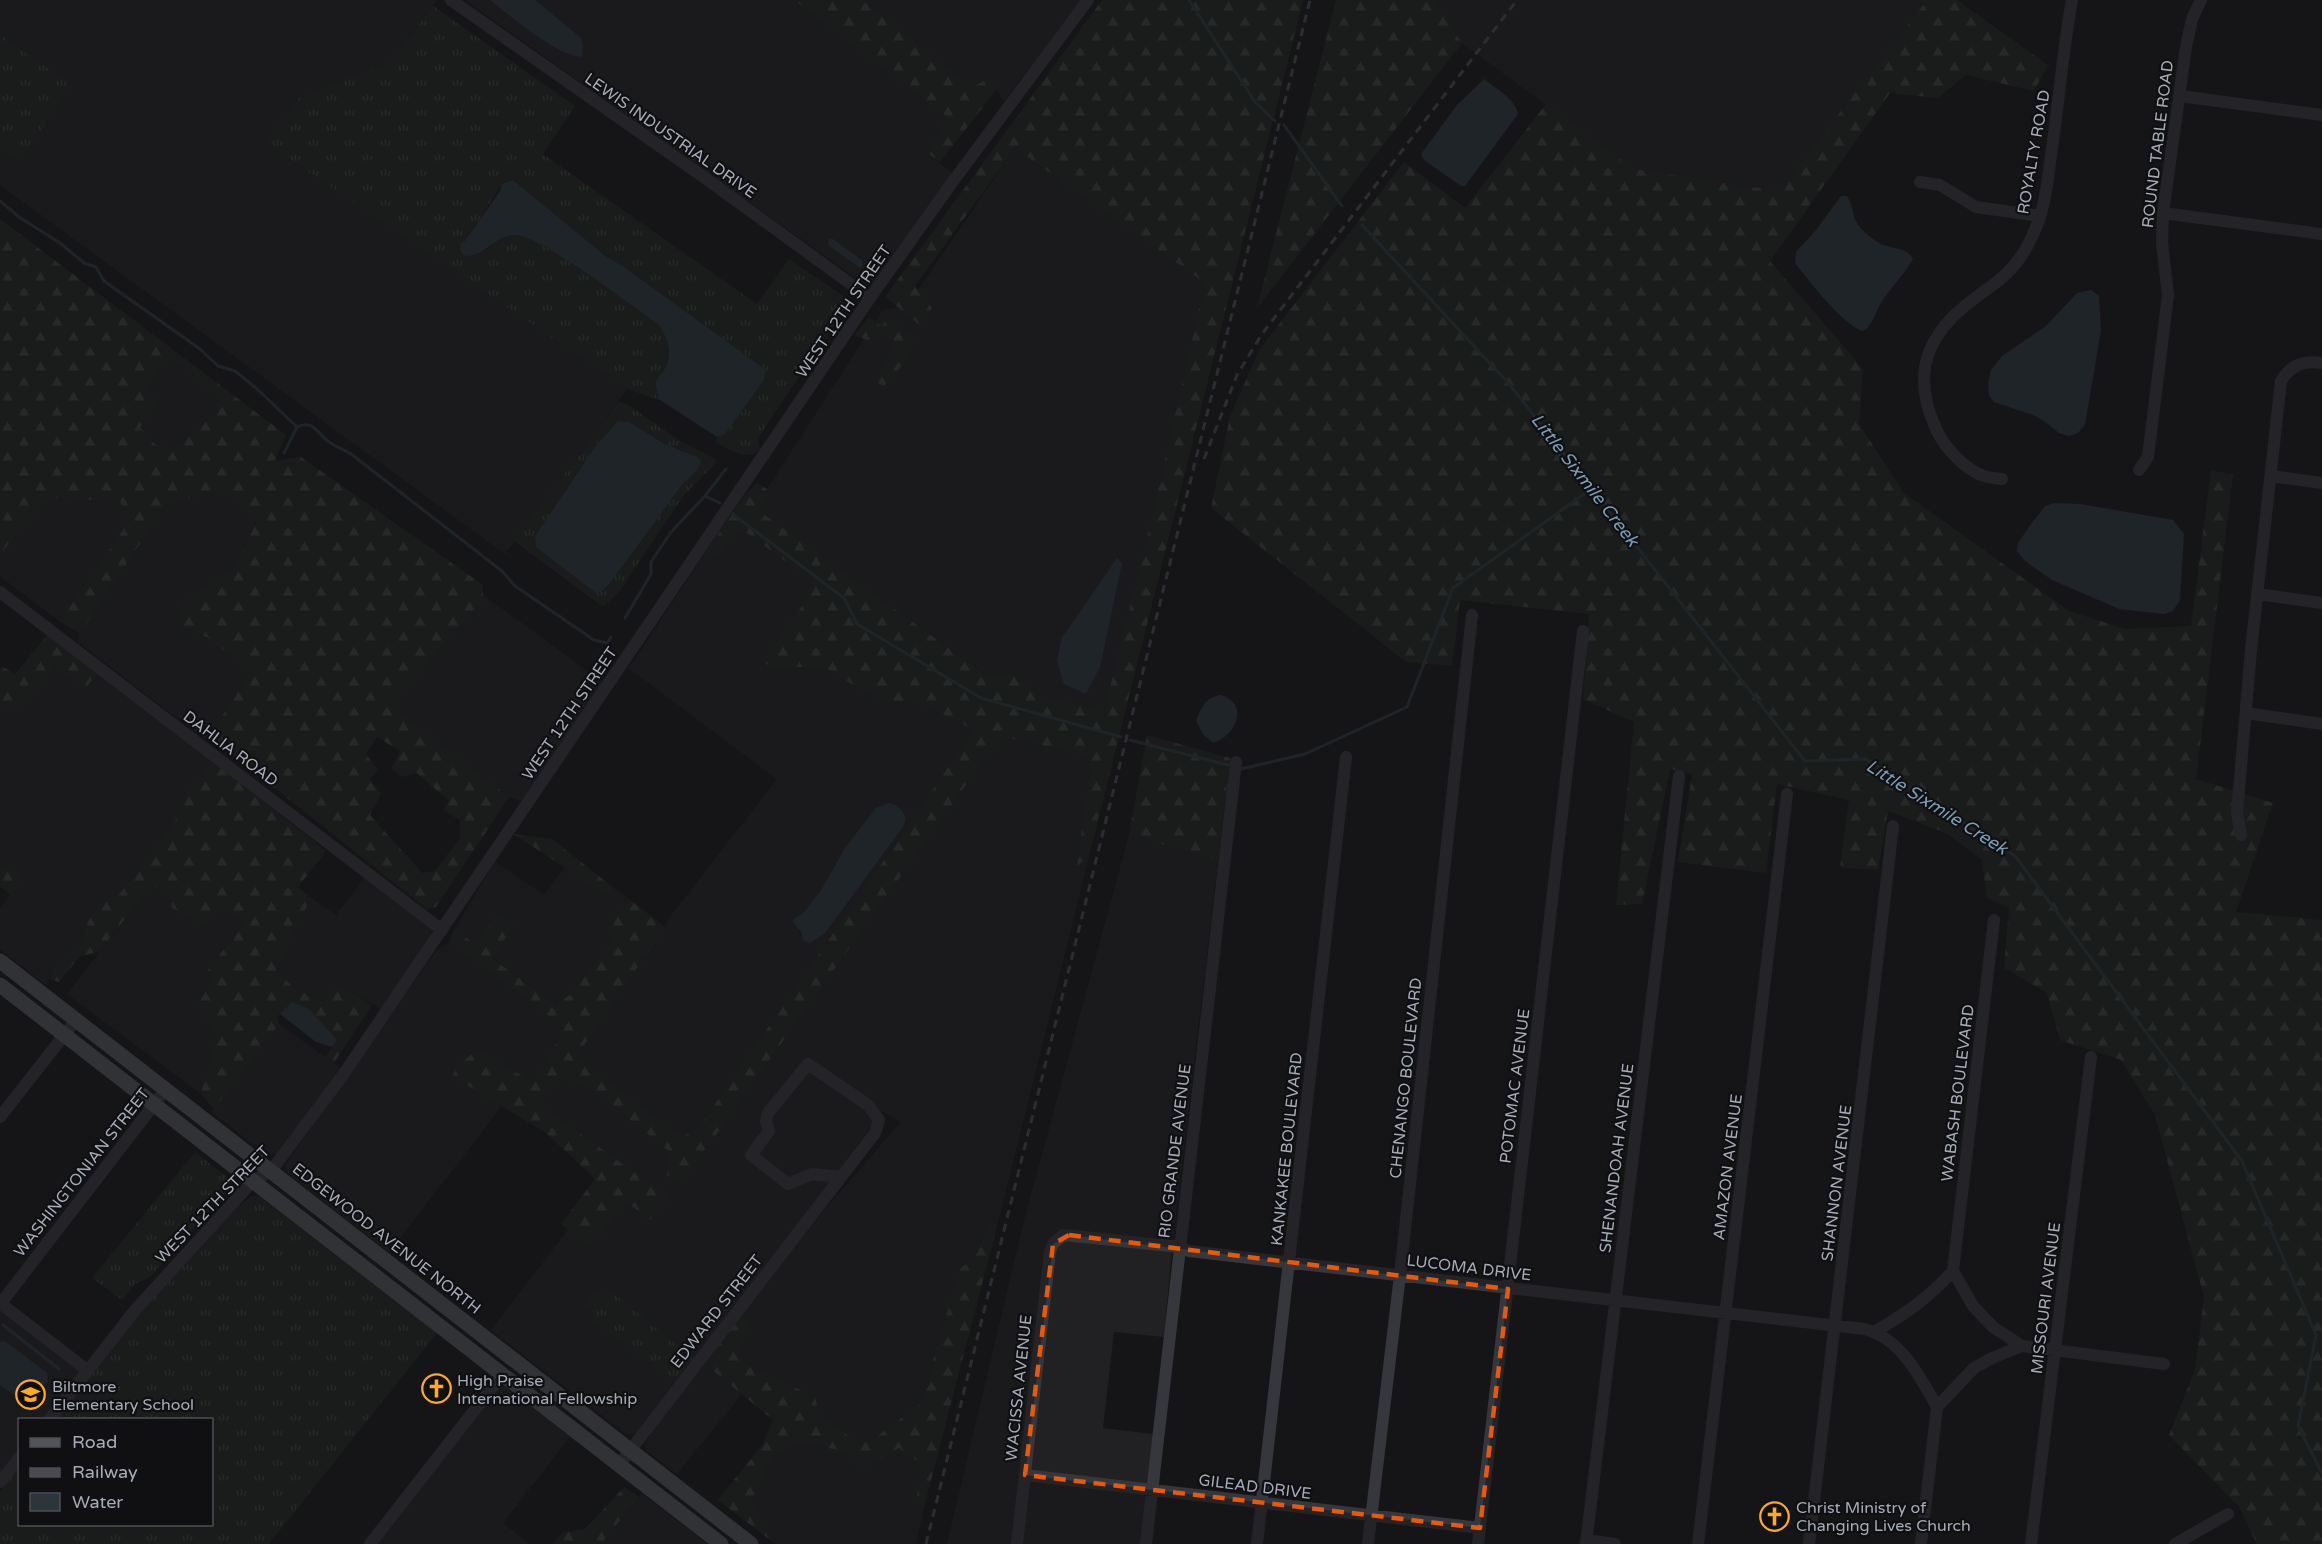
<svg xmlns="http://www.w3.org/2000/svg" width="2322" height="1544" viewBox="0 0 2322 1544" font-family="'Varela Round',sans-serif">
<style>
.built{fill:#212124;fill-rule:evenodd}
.grass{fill:url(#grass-tufts);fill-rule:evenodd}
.forest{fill:url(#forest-firs);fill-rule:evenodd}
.water{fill:#2a353c}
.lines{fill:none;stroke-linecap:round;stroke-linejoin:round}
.stream{stroke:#2a353c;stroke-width:3}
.minor{stroke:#36373c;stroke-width:12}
.major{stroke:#51545b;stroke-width:15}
.rail{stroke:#494b51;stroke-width:3;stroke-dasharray:8 6;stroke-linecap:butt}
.marked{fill:none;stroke:#e8590c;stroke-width:4.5;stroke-dasharray:12 8;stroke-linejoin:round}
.labels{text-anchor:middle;stroke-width:4.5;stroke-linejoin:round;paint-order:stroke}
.street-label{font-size:16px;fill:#a6acb8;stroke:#101012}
.poi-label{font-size:16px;fill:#a6acb8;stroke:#101012;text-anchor:start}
.water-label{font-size:18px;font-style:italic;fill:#7b9db5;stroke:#101012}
</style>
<defs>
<pattern id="grass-tufts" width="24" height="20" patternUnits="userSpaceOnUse" patternTransform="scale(1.5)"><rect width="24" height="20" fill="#1d251d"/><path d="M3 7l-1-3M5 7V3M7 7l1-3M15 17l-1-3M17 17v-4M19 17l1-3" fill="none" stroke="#3b423c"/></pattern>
<pattern id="forest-firs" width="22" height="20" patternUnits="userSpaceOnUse" patternTransform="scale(1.5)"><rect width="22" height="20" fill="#1d251d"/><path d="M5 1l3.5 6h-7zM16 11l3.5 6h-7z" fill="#3b423c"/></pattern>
</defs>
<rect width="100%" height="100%" fill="#151517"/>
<path class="built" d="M0 0H437L390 62 300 97 265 142 627 389 505 554 0 185V148L19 161 72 85 0 35Z
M465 0H794L946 116 927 153 953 174 876 283 871 285 863 283Z
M862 0H1081L1004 101 989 78 972 87Z
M1434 0H1927L1779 191 1634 169 1462 43Z
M1015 148 1205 283 1150 525 1104 713 1042 696 1011 673 990 677 757 510 767 489 883 310 907 306Z
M173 359 217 393 215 413 176 448 156 445 140 427 160 401 148 389 162 362Z
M222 487 257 520 233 568 183 605 178 630 207 637 251 672 206 740 78 642 80 633 165 506Z
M49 498 120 501 128 523 59 621 0 576V554Z
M744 531 811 580V593L764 661 770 667H824L881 702 919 703 974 730 699 1127 682 1137 576 1057 673 913 777 779 629 668 705 553 715 559 734 535ZM906 819 903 827 868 873 803 940 794 919 804 912 821 890 845 848Z
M483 595 604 683 524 802 509 797 390 705 483 601Z
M56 665 98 672 213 761 181 801 175 821 118 896 86 925 84 938 54 968 46 985 0 949V909L23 876 0 863V704L15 713Z
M1013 739 1091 757 1077 865 1089 856 998 1223 991 1224 974 1258 960 1270 920 1404 872 1440 859 1444 819 1413 815 1397 747 1365 739 1352 749 1326 741 1315 814 1222 901 1122 882 1111 789 1238 694 1359 609 1289 603 1298 584 1304 595 1314 591 1320 676 1383 635 1434H626L491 1330 568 1230 588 1247 628 1202 669 1198 536 1102 560 1079 585 1084 670 1152 683 1181 993 747Z
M1129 835 1218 860 1173 1239 1164 1337 1114 1332 1103 1428 1153 1434 1141 1544H947L1024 1221Z
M495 862 544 895 565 866 606 894 615 889 629 899 607 927 612 940 570 995 555 1004 492 957 513 925 476 945 454 930Z
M365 877 431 929 433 937 383 1010 339 985 324 1002 294 988 276 970 311 898 336 915Z
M151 886 170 893 223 906 244 922 207 971 214 979 196 1006 217 1035 201 1094 67 994Z
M449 942 561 1025V1035L533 1083 479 1048 459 1065 452 1076 502 1106 389 1252 288 1173 285 1165 436 951Z
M279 1024 342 1069 277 1153 269 1156 211 1112Z
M0 1308 81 1371 43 1419 20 1420 19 1449 0 1474Z
M705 1364 742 1394 677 1474 647 1451 645 1447 651 1431Z
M495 1379 570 1437 503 1523 529 1544H366Z
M791 1441 844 1451 863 1469 899 1448 923 1464 916 1501 924 1507 916 1544H775L769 1539 752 1500 767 1467Z
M642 1494 708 1544H601Z"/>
<path class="grass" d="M433 6 575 106 543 154 757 304 789 259 850 300 758 438 760 450C746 462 729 449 715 442L717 437 725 434 729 428 764 380 766 370 623 266 608 258 513 180 502 184 465 242 461 243 486 250C494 244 505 235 515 235 536 233 636 308 659 325 674 348 669 362 656 385L660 400 627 389 265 142 300 97 390 62Z
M0 35 72 85 19 161 0 148Z
M618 402 627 404 677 439 715 459 716 463 684 495 619 592 603 607 514 541ZM629 422 663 443 697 457 694 473 682 485 611 582 601 592 536 547 535 536 595 447Z
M195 1152 235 1183 150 1277 135 1284 122 1300 92 1278Z
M252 1196H259L437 1333 269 1544H0V1491L19 1466 20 1524H212V1420L56 1419 141 1311 230 1212Z
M609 1289 694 1359 676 1383 591 1320 595 1314 584 1305 594 1292 603 1298Z"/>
<path class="forest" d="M794 0H862L972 87 989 78 997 89 940 162 927 153 946 116Z
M1102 0H1303L1089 856 1077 866 1091 757 1013 739 993 747 683 1181 667 1175 670 1152 585 1084 560 1079 536 1102 669 1197 650 1220 628 1203 588 1247 561 1224 595 1179 546 1133 452 1076 459 1065 479 1048 533 1083 561 1035V1025L449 942 454 930 476 944 497 915 514 925 492 958 555 1004 570 995 612 940 607 927 629 899 665 927 576 1057 682 1137 699 1127 974 730 919 703 881 702 824 667H770L763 661 811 593V580L744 531 734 535 715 559 705 553 745 495 757 483 767 489 758 510 989 677 1011 673 1042 696 1104 712 1150 525 1205 283 1015 148 915 286 932 308 920 325 885 297Z
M1336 0H1434L1462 43 1257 308Z
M1927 0H1957L2048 65 2034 91 1966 75 1938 98 1890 93 1770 261 1863 369 1859 424 1904 493 2069 611 2125 629 2191 626 2211 470 2233 475 2196 779 2273 803 2236 912 2322 920V1544H2257L2239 1507 2169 1435 2195 1370 2204 1297 2155 1115 2121 1060 2060 1040 2047 993 2004 968 2009 908 1987 898 1982 860 1946 833 1888 811 1878 870 1840 868 1849 800 1777 784 1766 873 1678 862 1692 774 1670 769 1642 904 1616 905 1634 722 1583 699 1589 614 1460 600 1452 666 1406 662 1211 508 1230 416 1259 350 1404 162 1465 208 1546 104 1634 169 1779 191Z
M0 219 286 435 275 461 301 457 483 585V601L390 705 509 797 436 907 427 909 219 744 212 731 251 672 207 637 178 630 183 604 233 568 257 521 222 488 165 506 80 633 59 621 128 523 120 501 49 498 0 554ZM173 359 217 394 215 413 176 448 156 445 140 427 160 401 148 389 162 362ZM377 737 400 751 391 769 402 777 417 773 449 801 443 810 460 820V838L435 871 422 873 370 815 381 794 370 779 378 770 366 754Z
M869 317 881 326 888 319 913 335C912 357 898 370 884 386L876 382 895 343 886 335 867 340 854 335Z
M48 634 98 672 85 689 56 665 15 713 0 704V669L2 666 15 674Z
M1147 735 1230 758 1218 860 1129 835Z
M213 761 326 851 298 887 311 898 276 970 294 988 323 1002 339 985 372 1005 334 1063 326 1057 337 1040 292 1002 277 1017 279 1024 214 1109 201 1094 217 1035 196 1006 214 979 207 971 244 923 223 906 204 925 172 908 170 893 151 886 99 952 80 956 59 982 50 979 54 968 84 938C86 918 99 901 118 896L175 821 181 801Z
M513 834 552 839 615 889 606 894Z
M0 863 23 876 11 895 0 887Z
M998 1223 924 1507 916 1501 922 1464 899 1448 863 1469 844 1451 791 1441 767 1467 752 1500 769 1539 718 1500 762 1445 773 1420 705 1364 741 1315 749 1326 739 1352 747 1365 815 1397 819 1413 859 1444 872 1440 920 1404 960 1269 974 1258 991 1224Z
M624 1487 639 1497 601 1544H553L562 1533 585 1529Z"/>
<path class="water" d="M490 0H535L581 38 583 45 582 57C557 56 510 16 490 0Z
M1484 79C1495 88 1516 99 1518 114L1465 186H1461L1424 160 1421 154 1457 105Z
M513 180 608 258 623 266 766 370 764 380 725 434 717 437 660 400C658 394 655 388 656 382 658 376 662 374 664 370 673 354 668 339 659 325 635 308 538 234 515 235 497 235 485 256 466 256 460 252 459 249 461 243L465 241 500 191 502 184Z
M1841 196H1847C1852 203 1852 211 1855 219 1859 229 1870 237 1879 243 1889 249 1908 247 1913 259 1904 275 1891 287 1881 303 1875 313 1873 325 1863 331 1845 327 1807 279 1795 263L1796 252 1816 230Z
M829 239H833L863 261 862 267 860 268 828 245Z
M2091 290 2099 296 2101 330 2085 425 2078 433 2069 436 2059 433 2044 421 2033 415 1994 402 1989 396 1988 383 1991 370 2002 356 2046 326 2077 293Z
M618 421 629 422 663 443 697 457 701 460C699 471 690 477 682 485L611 582 601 592 596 593 536 547 535 536 595 447Z
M2055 503 2080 504 2173 520 2184 534 2180 600 2173 611 2164 614 2119 609 2052 580 2025 561 2017 551 2018 543 2031 524 2045 506Z
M1117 558 1122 563 1100 667 1086 694 1064 684 1057 661 1062 638Z
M1221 695C1250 704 1236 736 1213 743L1203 734 1196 721C1202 706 1205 698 1221 695Z
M889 803C898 805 903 810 906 819L903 827 825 933 810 943 803 940 801 932 793 922 794 919 804 912 821 890 845 848 876 808Z
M292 1002 309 1009 337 1040 332 1047 316 1042 280 1014Z
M5 1341 47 1373 48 1381 31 1400 26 1403 0 1385V1342Z"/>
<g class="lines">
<path class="stream" d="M1189 0 1255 102 1275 121
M1284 125 1342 206
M0 201 19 217 60 243 84 263 96 267 104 281 200 349 218 366 235 371 256 388 297 427C313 419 317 433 329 442 335 446 344 450 351 454L502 571 515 586 594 640 607 643 611 637
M1362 225 1510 385 1805 761 1866 759 2015 856 2242 1161 2316 1335 2298 1426 2322 1473
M284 453 297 427
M705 496 726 469
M734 515 844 598 857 624 981 698 1121 737
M625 618 651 574V562L671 532 705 496 720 503
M1130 740 1232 766
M1241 769 1305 754 1407 707 1453 588 1591 489
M3 1325 59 1369"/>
<path class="minor" d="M451 0 705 178 870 298
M2180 96 2322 115
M1920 182 1940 185 1976 207 2040 216
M2163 213 2322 234
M2139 470 2148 457 2168 295 2162 243 2163 213 2186 47 2192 19 2201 0
M2271 476 2322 483
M2002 479C1996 478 1989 478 1984 476 1965 470 1944 447 1936 429 1911 374 1926 334 1974 299 1985 290 1996 284 2006 274 2022 259 2031 241 2039 220 2047 198 2048 173 2052 149 2059 99 2063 49 2072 0
M0 592 442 930
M2257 594 2322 603
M2246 713 2322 724
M2241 835 2237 813 2251 650 2281 381C2291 365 2303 360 2322 363
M0 1117 76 1020
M1953 1271 1994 920
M1953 1271 1973 1306 1993 1327 2022 1346 2164 1364
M0 1303 87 1370
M1 1303 166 1089
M1876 1331C1908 1312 1927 1299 1953 1271
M1937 1407 1974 1368 1992 1358 2022 1346
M49 1420 136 1309 253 1181 271 1171 343 1075 870 298 951 184 1088 0
M619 1465 875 1133 879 1120 868 1105 808 1064 768 1113 766 1121 769 1131 751 1155 788 1184 812 1174 840 1177
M1025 1475 1480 1528
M0 1482 20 1457
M1586 1540 1615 1544
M370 1544 502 1375
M1017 1544 1050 1252 1053 1244 1063 1235 1180 1247 1189 1251 1864 1329C1900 1337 1921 1378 1937 1407
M1146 1544 1236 762
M1257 1544 1346 757
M1368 1544 1400 1275 1472 615
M1478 1544 1583 631
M1586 1544 1679 776
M1698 1544 1787 794
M1809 1544 1893 826
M1921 1544 1937 1407
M2031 1544 2091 1057
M2175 1544 2228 1514"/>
<path class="major" d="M0 961 751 1544
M0 985 721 1544"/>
<path class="rail" d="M1204 459 1237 375 1262 334 1517 0
M926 1544 1310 0"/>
</g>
<path d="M0 0H2322V1544H0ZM1069 1235 1508 1289 1480 1528 1025 1475 1053 1244Z" fill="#151517" fill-opacity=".55" fill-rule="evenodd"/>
<path class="marked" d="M1069 1235 1508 1289 1480 1528 1025 1475 1053 1244Z"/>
<defs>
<symbol id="church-ring" viewBox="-11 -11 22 22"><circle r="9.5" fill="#101012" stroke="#fda927" stroke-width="1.5"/><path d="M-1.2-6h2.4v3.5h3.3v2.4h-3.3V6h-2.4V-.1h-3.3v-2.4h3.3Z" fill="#fda927"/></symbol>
<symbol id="school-ring" viewBox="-11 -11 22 22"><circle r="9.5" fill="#101012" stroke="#fda927" stroke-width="1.5"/><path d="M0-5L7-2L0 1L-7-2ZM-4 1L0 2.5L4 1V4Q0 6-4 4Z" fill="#fda927"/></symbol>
</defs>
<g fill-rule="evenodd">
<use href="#church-ring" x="420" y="1372" width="33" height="33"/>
<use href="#school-ring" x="14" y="1378" width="33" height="33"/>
<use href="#church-ring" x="1758" y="1500" width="33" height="33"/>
</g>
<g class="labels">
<g class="street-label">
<text transform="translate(671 135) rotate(35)" y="6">LEWIS INDUSTRIAL DRIVE</text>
<text transform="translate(2157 144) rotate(-83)" y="6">ROUND TABLE ROAD</text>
<text transform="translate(2033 152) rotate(-80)" y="6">ROYALTY ROAD</text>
<text transform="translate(843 311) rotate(-56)" y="6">WEST 12TH STREET</text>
<text transform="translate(569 713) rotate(-56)" y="6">WEST 12TH STREET</text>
<text transform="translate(231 748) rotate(37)" y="6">DAHLIA ROAD</text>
<text transform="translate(1405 1078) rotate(-84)" y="6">CHENANGO BOULEVARD</text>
<text transform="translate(1514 1086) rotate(-83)" y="6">POTOMAC AVENUE</text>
<text transform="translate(1957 1093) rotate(-83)" y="6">WABASH BOULEVARD</text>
<text transform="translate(1286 1149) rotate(-84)" y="6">KANKAKEE BOULEVARD</text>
<text transform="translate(1174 1151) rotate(-83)" y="6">RIO GRANDE AVENUE</text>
<text transform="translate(1616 1158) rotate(-83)" y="6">SHENANDOAH AVENUE</text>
<text transform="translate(1727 1167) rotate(-83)" y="6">AMAZON AVENUE</text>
<text transform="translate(81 1172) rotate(-52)" y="6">WASHINGTONIAN STREET</text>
<text transform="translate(1836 1183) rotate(-83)" y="6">SHANNON AVENUE</text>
<text transform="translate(212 1204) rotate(-46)" y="6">WEST 12TH STREET</text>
<text transform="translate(387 1238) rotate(38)" y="6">EDGEWOOD AVENUE NORTH</text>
<text transform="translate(1469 1267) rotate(7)" y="6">LUCOMA DRIVE</text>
<text transform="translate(2045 1298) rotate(-83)" y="6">MISSOURI AVENUE</text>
<text transform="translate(716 1311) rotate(-52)" y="6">EDWARD STREET</text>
<text transform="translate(1018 1388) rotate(-84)" y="6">WACISSA AVENUE</text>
<text transform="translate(1255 1486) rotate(7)" y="6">GILEAD DRIVE</text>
</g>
<g class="poi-label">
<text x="457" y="1386">High Praise<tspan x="457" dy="18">International Fellowship</tspan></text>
<text x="52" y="1392">Biltmore<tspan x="52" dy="18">Elementary School</tspan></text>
<text x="1796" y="1513">Christ Ministry of<tspan x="1796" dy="18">Changing Lives Church</tspan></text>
</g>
<g class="water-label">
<text transform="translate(1585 480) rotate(52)" y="6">Little Sixmile Creek</text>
<text transform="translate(1937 807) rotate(32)" y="6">Little Sixmile Creek</text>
</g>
</g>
<rect x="18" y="1418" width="195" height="108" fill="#101012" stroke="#4c4e54" stroke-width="1.5"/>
<rect x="30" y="1438" width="30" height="9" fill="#51545b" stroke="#4c4e54" stroke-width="1.5"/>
<text x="72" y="1448" font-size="18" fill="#a6acb8">Road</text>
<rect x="30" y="1468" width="30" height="9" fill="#494b51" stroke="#4c4e54" stroke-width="1.5"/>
<text x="72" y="1478" font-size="18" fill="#a6acb8">Railway</text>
<rect x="30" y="1493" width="30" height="18" fill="#2a353c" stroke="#4c4e54" stroke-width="1.5"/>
<text x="72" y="1508" font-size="18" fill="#a6acb8">Water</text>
</svg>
